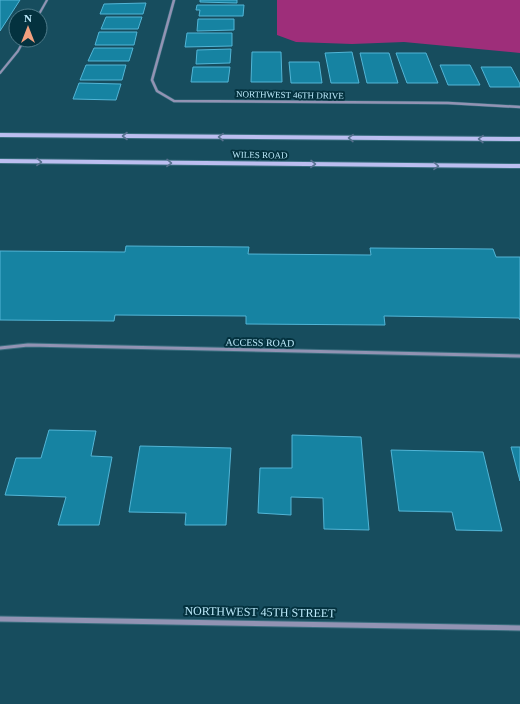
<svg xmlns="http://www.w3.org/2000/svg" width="520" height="704" viewBox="0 0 520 704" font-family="Georgia,serif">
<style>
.water{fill:#9e2e7a}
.building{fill:#1683a2;stroke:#52b5d6}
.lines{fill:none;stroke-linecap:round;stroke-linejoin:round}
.lane-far1-casing{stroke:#386c7d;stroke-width:3}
.lane-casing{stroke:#386c7d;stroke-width:5}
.street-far1-casing{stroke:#386c7d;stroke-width:3.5}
.street-casing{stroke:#386c7d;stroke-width:7}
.secondary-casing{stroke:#386c7d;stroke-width:2}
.lane-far1{stroke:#9293b3;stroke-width:2}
.lane{stroke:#9293b3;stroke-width:3}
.street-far1{stroke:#9293b3;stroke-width:2.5}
.street{stroke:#9293b3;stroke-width:5}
.secondary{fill:#bcbef0;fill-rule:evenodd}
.oneway{stroke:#57718f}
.labels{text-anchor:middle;stroke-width:4;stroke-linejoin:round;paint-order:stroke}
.far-street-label{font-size:9px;fill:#bce9fa;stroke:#04323f}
.street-label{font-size:10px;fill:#bce9fa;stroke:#04323f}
.near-street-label{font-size:12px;fill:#bce9fa;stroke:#04323f}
</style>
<rect width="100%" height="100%" fill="#174d5e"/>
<path class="water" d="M277 0H520V53L404 42 352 44 296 42 277 35Z"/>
<path class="building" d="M0 0H20L0 31Z
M200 0H237V3L200 2Z
M146 3 143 14H100L104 4Z
M197 5H244L243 16H199L200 10H196Z
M106 17H142L138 29H101Z
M198 19H234V30L197 31Z
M99 32H137L134 45H95Z
M187 33H232V46L185 47Z
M94 48H133L129 61H88Z
M231 49 230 63 196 64 197 50Z
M252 52H281L282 82H251Z
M352 52 359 83H331L325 53Z
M360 53H389L398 83H367Z
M396 53H426L438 83H407Z
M289 62H319L322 83H291Z
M86 65H126L122 80H80Z
M440 65H470L480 85H448Z
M193 67H230L228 82H191Z
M481 67H511L520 84V87H490Z
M79 83 121 84 116 100 73 99Z
M126 246 249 247 248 254 371 255 370 248 493 249 496 257H520V320L519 318 384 316 385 325 246 324V316L115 315 114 321 0 320V251L125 252Z
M49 430 96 431 91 456 112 457 99 525H58L66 497 5 495 16 458H41Z
M292 435 361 437 369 530 324 529 323 498 291 497V515L258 513 260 468H292Z
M140 446 231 448 226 525H185L186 513 129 512Z
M511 447H520V481Z
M391 450 483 452 502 531 456 530 452 512 399 511Z"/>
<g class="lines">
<defs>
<path id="lane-far1" d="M38 16 47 0
M0 73 18 51 24 40"/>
<path id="lane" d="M0 348 28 345 520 356"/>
<path id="street-far1" d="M174 0 152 80 157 91 174 101 448 103 520 107"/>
<path id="street" d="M0 619 520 628"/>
<path id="secondary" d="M0 133 520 137V141L0 137Z
M0 159 520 164V168L0 163Z"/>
</defs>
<use href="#lane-far1" class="lane-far1-casing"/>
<use href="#lane" class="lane-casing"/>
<use href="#street-far1" class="street-far1-casing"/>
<use href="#street" class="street-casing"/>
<use href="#secondary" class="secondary-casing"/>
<use href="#lane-far1" class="lane-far1"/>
<use href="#lane" class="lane"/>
<use href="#street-far1" class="street-far1"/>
<use href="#street" class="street"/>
<use href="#secondary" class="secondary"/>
</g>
<defs><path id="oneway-chevron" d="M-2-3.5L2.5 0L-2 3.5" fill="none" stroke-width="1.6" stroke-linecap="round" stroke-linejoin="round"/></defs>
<g class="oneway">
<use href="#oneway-chevron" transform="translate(125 136) rotate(-180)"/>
<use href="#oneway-chevron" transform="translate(221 137) rotate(-179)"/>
<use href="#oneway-chevron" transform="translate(351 138) rotate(-179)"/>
<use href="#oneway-chevron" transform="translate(481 139) rotate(-179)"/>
<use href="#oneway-chevron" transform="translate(39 162) rotate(1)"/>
<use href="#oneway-chevron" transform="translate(169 163) rotate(1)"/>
<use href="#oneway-chevron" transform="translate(313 164) rotate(1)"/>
<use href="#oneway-chevron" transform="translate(436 166) rotate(1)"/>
</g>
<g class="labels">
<g class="far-street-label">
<text transform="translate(290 95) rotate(1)" y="3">NORTHWEST 46TH DRIVE</text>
<text transform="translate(260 155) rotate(1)" y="3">WILES ROAD</text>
</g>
<g class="street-label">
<text transform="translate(260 342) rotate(1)" y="4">ACCESS ROAD</text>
</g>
<g class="near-street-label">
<text transform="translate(260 612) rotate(1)" y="4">NORTHWEST 45TH STREET</text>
</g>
</g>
<g transform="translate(28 28)"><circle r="19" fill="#04323f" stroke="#4e7b8a"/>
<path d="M0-3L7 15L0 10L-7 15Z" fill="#f2a07f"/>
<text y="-6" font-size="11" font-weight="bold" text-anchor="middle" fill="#bce9fa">N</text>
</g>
</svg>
